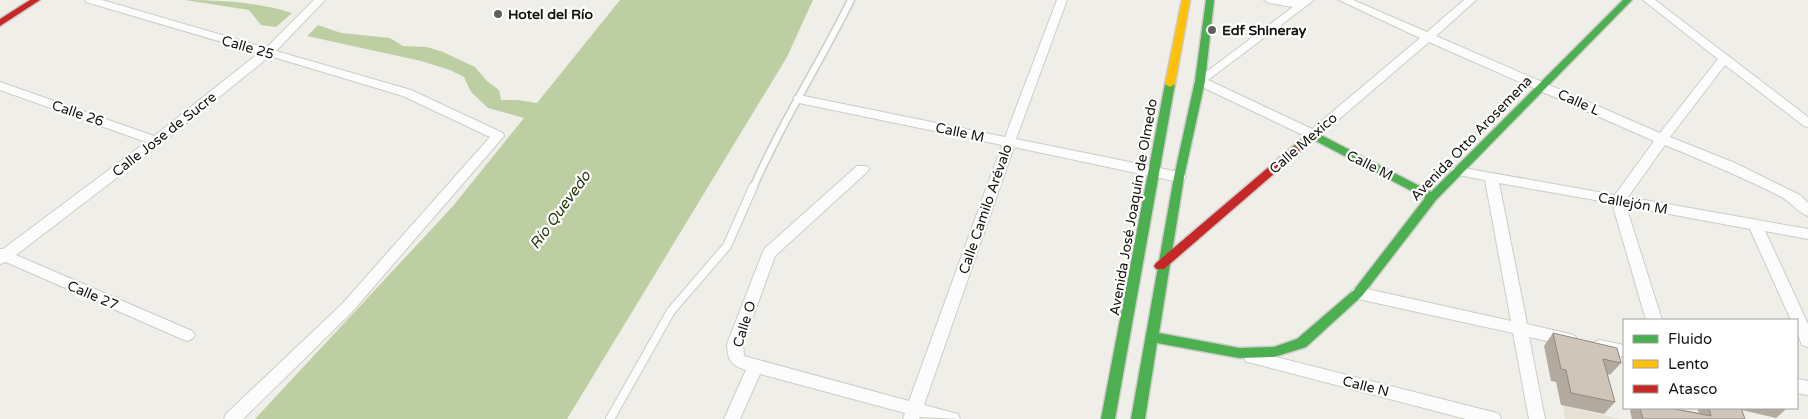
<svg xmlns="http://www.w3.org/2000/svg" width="1808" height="419" viewBox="0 0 1808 419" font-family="'Varela Round',sans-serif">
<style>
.built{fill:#e5e1d5}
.water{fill:#bdcea3}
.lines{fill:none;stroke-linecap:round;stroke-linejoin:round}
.lane-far1-casing{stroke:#ceccc8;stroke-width:9}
.lane-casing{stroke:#ceccc8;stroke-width:10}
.street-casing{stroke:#ceccc8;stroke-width:2}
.fast-casing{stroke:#ceccc8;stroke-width:3}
.slow-casing{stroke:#ceccc8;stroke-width:3}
.jam-casing{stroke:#ceccc8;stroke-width:3}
.lane-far1{stroke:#fdfcfc;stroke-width:6}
.lane{stroke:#fdfcfc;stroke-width:8}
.street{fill:#fdfcfc;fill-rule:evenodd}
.fast{fill:#4caf50;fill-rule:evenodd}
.slow{fill:#ffc107;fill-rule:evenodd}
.jam{fill:#c62828;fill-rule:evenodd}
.wall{fill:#b2a99f}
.building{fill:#cfc5b9;stroke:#918a82}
.poi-dot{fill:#62605c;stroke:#fff;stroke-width:2}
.labels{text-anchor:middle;stroke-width:4.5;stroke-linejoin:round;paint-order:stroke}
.poi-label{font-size:14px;font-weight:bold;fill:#151410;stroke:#fff;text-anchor:start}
.street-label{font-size:14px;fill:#151410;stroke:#fff}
.water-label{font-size:15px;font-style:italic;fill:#28380b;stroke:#fff}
</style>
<rect width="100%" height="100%" fill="#f0eee8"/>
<path class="built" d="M1563 406 1621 419H1565Z"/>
<path class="water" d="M185 0C221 0 257 2 292 13L276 27 261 25 249 10Z
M620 0H813L787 57 567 419H255L453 206 524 118 488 108 471 92 464 77 450 70 421 61 307 36 318 25 341 33 390 38 403 46 427 47 443 52 475 67 487 81 499 90 501 100H518L537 103Z"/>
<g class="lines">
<defs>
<path id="lane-far1" d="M753 188C781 123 820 63 851 0"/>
<path id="lane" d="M610 419 671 311 727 246 753 187"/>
<path id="street" d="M85 0H102L266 48 314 0H325L276 51 411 90 503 133 504 136 352 312 243 419H224L226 414 342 304 490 137 403 96 270 56 161 144 16 255 192 331 195 335 192 339 187 341 182 339 6 262 0 264V249H3L146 142 0 90V82L154 136 259 53 86 2Z
M1057 0H1067L1016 139 1179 172 1184 174 1186 177 1184 180 1179 182 1014 147 924 405 958 414 960 419 920 417 919 419H903L905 413 760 374 740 419H724L746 370C730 365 728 360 727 344L764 249 857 166H867L869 169 867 172 775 256 743 344 744 356 909 401 1002 145 799 103 793 99 795 96 799 95 1005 137Z
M1264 0H1314L1208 80 1312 129 1420 38 1339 0H1353L1427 32 1464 0H1476L1436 36 1660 133 1718 59 1643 0H1655L1808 117V127L1804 126 1725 65 1670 137 1735 163 1800 195 1808 203V216C1799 213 1791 202 1780 196 1742 177 1704 161 1665 145L1628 197 1808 229V239L1765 231 1808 324V347L1802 345C1798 336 1797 330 1797 320H1791L1750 229 1626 206 1662 320H1646L1612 203 1499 183 1527 324 1570 334 1575 336 1578 340 1575 344 1570 346 1529 337 1545 419H1529L1513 333 1358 299 1353 297 1351 293 1353 289 1358 287 1511 321 1485 180 1453 174 1451 171 1453 168 1458 167 1615 195 1654 141 1429 42 1317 138H1309L1196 84 1194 81 1293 7 1269 3Z
M1600 340 1624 345V357L1594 350 1592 346 1594 342Z
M1252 351 1493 412 1499 414 1501 419H1466L1252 363 1246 362 1244 357 1246 352Z
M1797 379 1808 381V395L1797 393Z"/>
<path id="fast" d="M1206 0H1214L1205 81 1184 177 1159 333 1239 348 1274 347 1297 339 1354 290 1425 198 1314 140 1299 152H1291L1290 150 1291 148 1309 133H1317L1431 192 1623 0H1632L1436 200 1362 296 1306 347 1274 357 1239 358 1157 343 1145 419H1131L1174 177 1195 81Z
M1170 81 1175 84 1115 419H1101L1165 84Z"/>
<path id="slow" d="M1182 0H1190L1175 84 1170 87 1165 84Z"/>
<path id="jam" d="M30 0H40L0 26V19Z
M1295 146 1299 148 1300 150 1299 152 1164 269H1156L1154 266 1156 263 1291 148Z"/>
</defs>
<use href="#lane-far1" class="lane-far1-casing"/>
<use href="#lane" class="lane-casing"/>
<use href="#street" class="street-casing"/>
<use href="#fast" class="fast-casing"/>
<use href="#slow" class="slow-casing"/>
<use href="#jam" class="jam-casing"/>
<use href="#lane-far1" class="lane-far1"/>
<use href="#lane" class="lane"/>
<use href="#street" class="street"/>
<use href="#fast" class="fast"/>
<use href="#slow" class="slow"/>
<use href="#jam" class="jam"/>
</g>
<path class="wall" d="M1553 333 1621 363 1610 375 1607 374 1615 402 1604 414 1561 405 1556 382 1551 381 1544 346Z
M1632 408H1670L1699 413 1697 408H1785L1786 409 1776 418 1742 410 1745 419H1632L1630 411Z"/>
<path class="building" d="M1553 333 1617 348 1621 363 1603 359 1615 402 1571 393 1566 370 1561 369Z
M1640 408H1670L1711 416 1709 408H1741L1745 419H1643Z"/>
<g class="poi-dot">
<circle cx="498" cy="14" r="5"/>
<circle cx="1212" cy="30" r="5"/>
</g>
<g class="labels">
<g class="poi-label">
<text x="508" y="19">Hotel del Río</text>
<text x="1222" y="35">Edf Shineray</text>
</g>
<g class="street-label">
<text transform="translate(248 47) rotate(16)" y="5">Calle 25</text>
<text transform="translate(1579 102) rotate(24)" y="5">Calle L</text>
<text transform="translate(78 113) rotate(19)" y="5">Calle 26</text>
<text transform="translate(960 132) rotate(12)" y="5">Calle M</text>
<text transform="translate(164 134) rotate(-38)" y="5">Calle Jose de Sucre</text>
<text transform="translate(1471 138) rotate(-46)" y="5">Avenida Otto Arosemena</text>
<text transform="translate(1303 143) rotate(-41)" y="5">Calle Mexico</text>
<text transform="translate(1370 165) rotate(27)" y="5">Calle M</text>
<text transform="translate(1633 203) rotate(10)" y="5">Callejón M</text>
<text transform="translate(1133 207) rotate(-80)" y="5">Avenida José Joaquín de Olmedo</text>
<text transform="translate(985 209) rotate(-71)" y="5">Calle Camilo Arévalo</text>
<text transform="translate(93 295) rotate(23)" y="5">Calle 27</text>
<text transform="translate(744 324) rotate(-73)" y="5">Calle O</text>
<text transform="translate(1366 386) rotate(14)" y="5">Calle N</text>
</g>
<g class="water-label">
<text transform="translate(560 210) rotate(-54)" y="5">Río Quevedo</text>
</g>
</g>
<rect x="1623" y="319" width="175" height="90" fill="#ffffff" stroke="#a1a19f"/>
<rect x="1633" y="335" width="25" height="8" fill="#4caf50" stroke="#a1a19f"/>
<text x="1668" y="344" font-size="15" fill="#151410">Fluido</text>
<rect x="1633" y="360" width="25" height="8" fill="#ffc107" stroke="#a1a19f"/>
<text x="1668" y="369" font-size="15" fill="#151410">Lento</text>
<rect x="1633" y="385" width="25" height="8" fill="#c62828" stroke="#a1a19f"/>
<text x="1668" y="394" font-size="15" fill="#151410">Atasco</text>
</svg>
